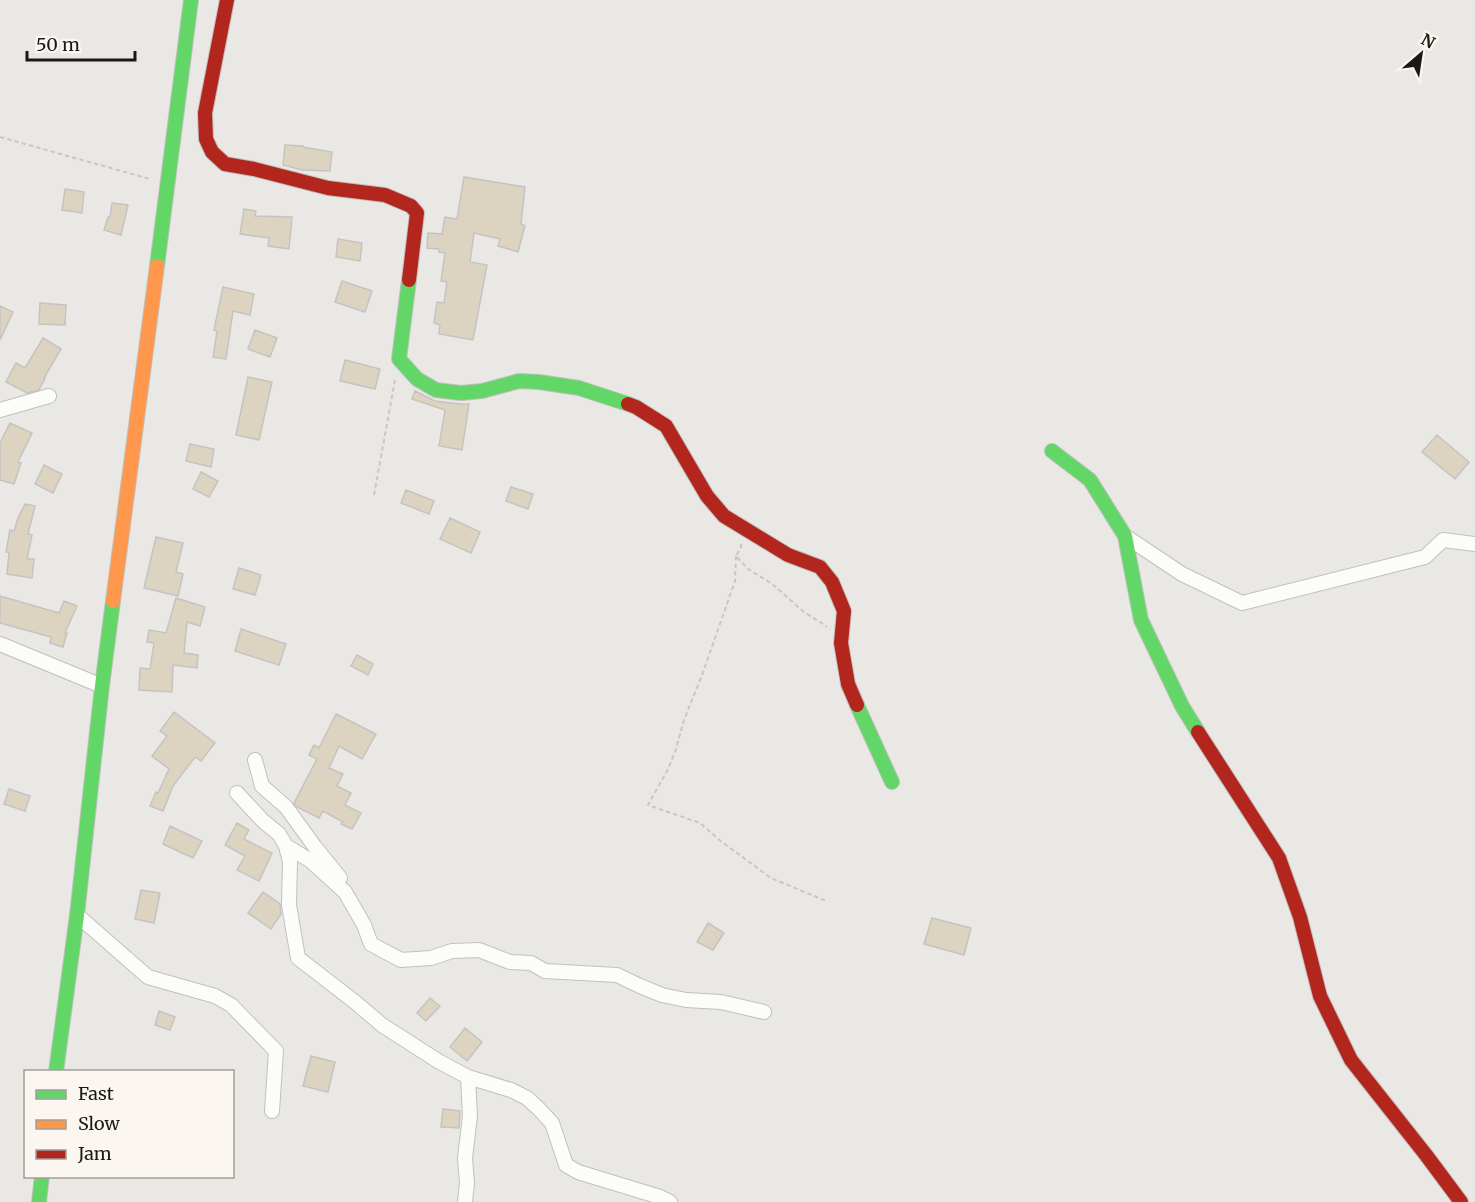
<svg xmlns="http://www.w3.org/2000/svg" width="1475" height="1202" viewBox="0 0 1475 1202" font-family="Merriweather,serif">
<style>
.building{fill:#ddd3c1;stroke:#c5c3c1;stroke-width:1.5}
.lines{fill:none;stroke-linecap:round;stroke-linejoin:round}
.street-casing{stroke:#c1c0bd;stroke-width:16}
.fast-casing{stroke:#c1c0bd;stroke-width:16}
.slow-casing{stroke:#c1c0bd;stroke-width:16}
.jam-casing{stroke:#c1c0bd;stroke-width:16}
.path{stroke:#c8c7c6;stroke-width:2;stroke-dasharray:4.5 3;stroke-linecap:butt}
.street{stroke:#fcfcfb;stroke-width:14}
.fast{stroke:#63d668;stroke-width:14}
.slow{stroke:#ff974d;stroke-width:14}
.jam{stroke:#b3261e;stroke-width:14}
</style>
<rect width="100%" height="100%" fill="#eae8e5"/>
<path class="building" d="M285 145 303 146V147L332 152 330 171 302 170 283 165Z
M464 177 525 187 521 224 525 226 518 252 498 246 500 239 474 233 470 262 487 265 473 340 439 334 440 325 434 323 437 302 444 303 447 282 441 281 445 253 439 252V249L427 248 428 233 442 234 445 217 457 219Z
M65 189 84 192 82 213 62 210Z
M112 203 128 205 121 235 104 230 108 217H110Z
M244 209 256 211 255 216 292 217 289 249 268 246 269 238 240 234Z
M338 239 362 243 360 261 336 257Z
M342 281 372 291 365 312 335 302Z
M223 287 254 294 250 315 233 311 226 359 213 357 217 331 214 330Z
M40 303 66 305 65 325 39 324Z
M0 306 13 312 0 340Z
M255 330 277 338 270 357 248 349Z
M43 338 61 349 44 378H45L39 390 27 393 6 382 16 363 25 368Z
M345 360 380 369 375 389 340 381Z
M248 377 272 382 259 440 236 435Z
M415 391 435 401 460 404H469L462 450 439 446 445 410 412 399Z
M10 423 32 433 18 462 21 463 14 484 0 480V443Z
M1437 435 1469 462 1455 479 1422 452Z
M190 444 214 449 211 467 186 461Z
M44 465 62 474 53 493 35 484Z
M201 472 218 481 209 497 193 489Z
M511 487 533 494 528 509 506 501Z
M406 490 434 501 429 514 401 503Z
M25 504 35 506 28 534 32 535 27 559H34L32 578 7 574 9 552H6L10 530 14 531 18 518Z
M450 518 480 532 471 553 440 539Z
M156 537 183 543 176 572 183 574 178 596 144 588Z
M239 568 261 575 255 595 233 589Z
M0 596 59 613 64 601 77 606 65 633H67L63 647 50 643 51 637 0 623Z
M176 598 205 607 200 626 187 622 184 653 198 655 197 668 173 665 172 692 139 690 140 668 150 669 154 643 147 642 149 630 166 633Z
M241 629 286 644 279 665 235 651Z
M357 655 373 664 368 675 351 666Z
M174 712 215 743 201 761 195 757 173 786 163 811 150 806 156 792 158 793 169 769 152 756 167 736 160 731Z
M336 714 376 734 362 759 339 746 329 768 343 774 337 786 351 793 345 805 361 813 352 829 341 824 343 822 323 811 319 818 297 807 294 803 317 759 309 755 314 745 319 748Z
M9 789 30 796 25 811 4 804Z
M237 823 249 830 244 839 272 853 259 881 237 870 245 856 225 845Z
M170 826 202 841 193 858 163 844Z
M141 890 160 893 154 923 135 919Z
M263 892 280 904 281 914 271 929 248 913Z
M932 918 971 928 964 955 924 944Z
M708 923 724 933 713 950 697 942Z
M430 998 440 1006 426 1021 417 1013Z
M159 1011 175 1017 170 1030 155 1025Z
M465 1028 482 1042 467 1061 450 1047Z
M311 1056 335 1062 328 1092 303 1086Z
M443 1109 460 1111 459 1128 441 1127Z"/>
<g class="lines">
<defs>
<path id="street" d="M0 410 49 396
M1125 536 1182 574 1242 603 1425 557 1443 540 1475 544
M0 644 102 686
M255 760 262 786 286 807 315 847 340 878
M237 793 263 821 279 834 286 846 311 861 345 892 364 925 371 944 401 960 431 958 452 951 479 950 510 962 531 963 545 971 617 975 640 986 662 995 686 1000 721 1002 764 1012
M286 846 290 862 289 905 298 958 355 1002 382 1025 438 1061 468 1077 511 1090 527 1098 538 1108 552 1123 566 1165 578 1172 660 1197 670 1202
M77 915 148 977 215 996 231 1005 276 1051 272 1111
M465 1202 467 1183 465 1158 470 1116 468 1077"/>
<path id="fast" d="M157 266 191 0
M409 280 399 359 417 379 436 390 461 393 482 391 519 381 539 382 579 388 628 404
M1052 451 1090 480 1125 536 1141 620 1182 706 1198 732
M857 705 892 782
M56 1072 77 915 102 686 113 601
M39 1202 42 1176"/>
<path id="slow" d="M113 601 157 266"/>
<path id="jam" d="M227 0 205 113 206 139 212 152 225 164 254 169 328 188 385 195 411 206 417 213 409 280
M628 404 636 407 666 426 707 496 724 516 788 555 820 567 832 582 844 611 841 643 848 684 857 705
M1198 732 1279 858 1300 917 1320 996 1351 1060 1426 1155 1461 1202"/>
</defs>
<use href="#street" class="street-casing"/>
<use href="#fast" class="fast-casing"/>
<use href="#slow" class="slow-casing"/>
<use href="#jam" class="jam-casing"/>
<path class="path" d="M0 137 150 179
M374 495 395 380
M741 544V547L736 556 748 569 771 583 804 612 823 624 827 627
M736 556 735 581 702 675 684 720 675 752 668 769 648 805 700 823 722 842 771 878 826 901"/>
<use href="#street" class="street"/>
<use href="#fast" class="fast"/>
<use href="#slow" class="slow"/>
<use href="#jam" class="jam"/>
</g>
<rect x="24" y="1070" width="210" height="108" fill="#fbf6ef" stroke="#a19e99" stroke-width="1.5"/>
<rect x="36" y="1090" width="30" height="9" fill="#63d668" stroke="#a19e99" stroke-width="1.5"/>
<text x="78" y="1100" font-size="18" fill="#1b1917">Fast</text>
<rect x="36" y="1120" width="30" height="9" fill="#ff974d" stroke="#a19e99" stroke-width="1.5"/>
<text x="78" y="1130" font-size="18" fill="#1b1917">Slow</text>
<rect x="36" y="1150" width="30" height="9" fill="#b3261e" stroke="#a19e99" stroke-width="1.5"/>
<text x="78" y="1160" font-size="18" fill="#1b1917">Jam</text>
<g transform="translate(1421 54) rotate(29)" stroke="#fbf6ef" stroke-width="4.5" paint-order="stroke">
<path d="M0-4.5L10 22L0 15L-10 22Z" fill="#1b1917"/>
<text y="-9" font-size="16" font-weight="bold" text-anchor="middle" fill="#1b1917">N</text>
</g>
<path d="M27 51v9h108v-9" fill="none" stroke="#1b1917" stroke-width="3"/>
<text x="36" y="51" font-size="18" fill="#1b1917" stroke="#fbf6ef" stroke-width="4.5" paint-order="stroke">50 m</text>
</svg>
